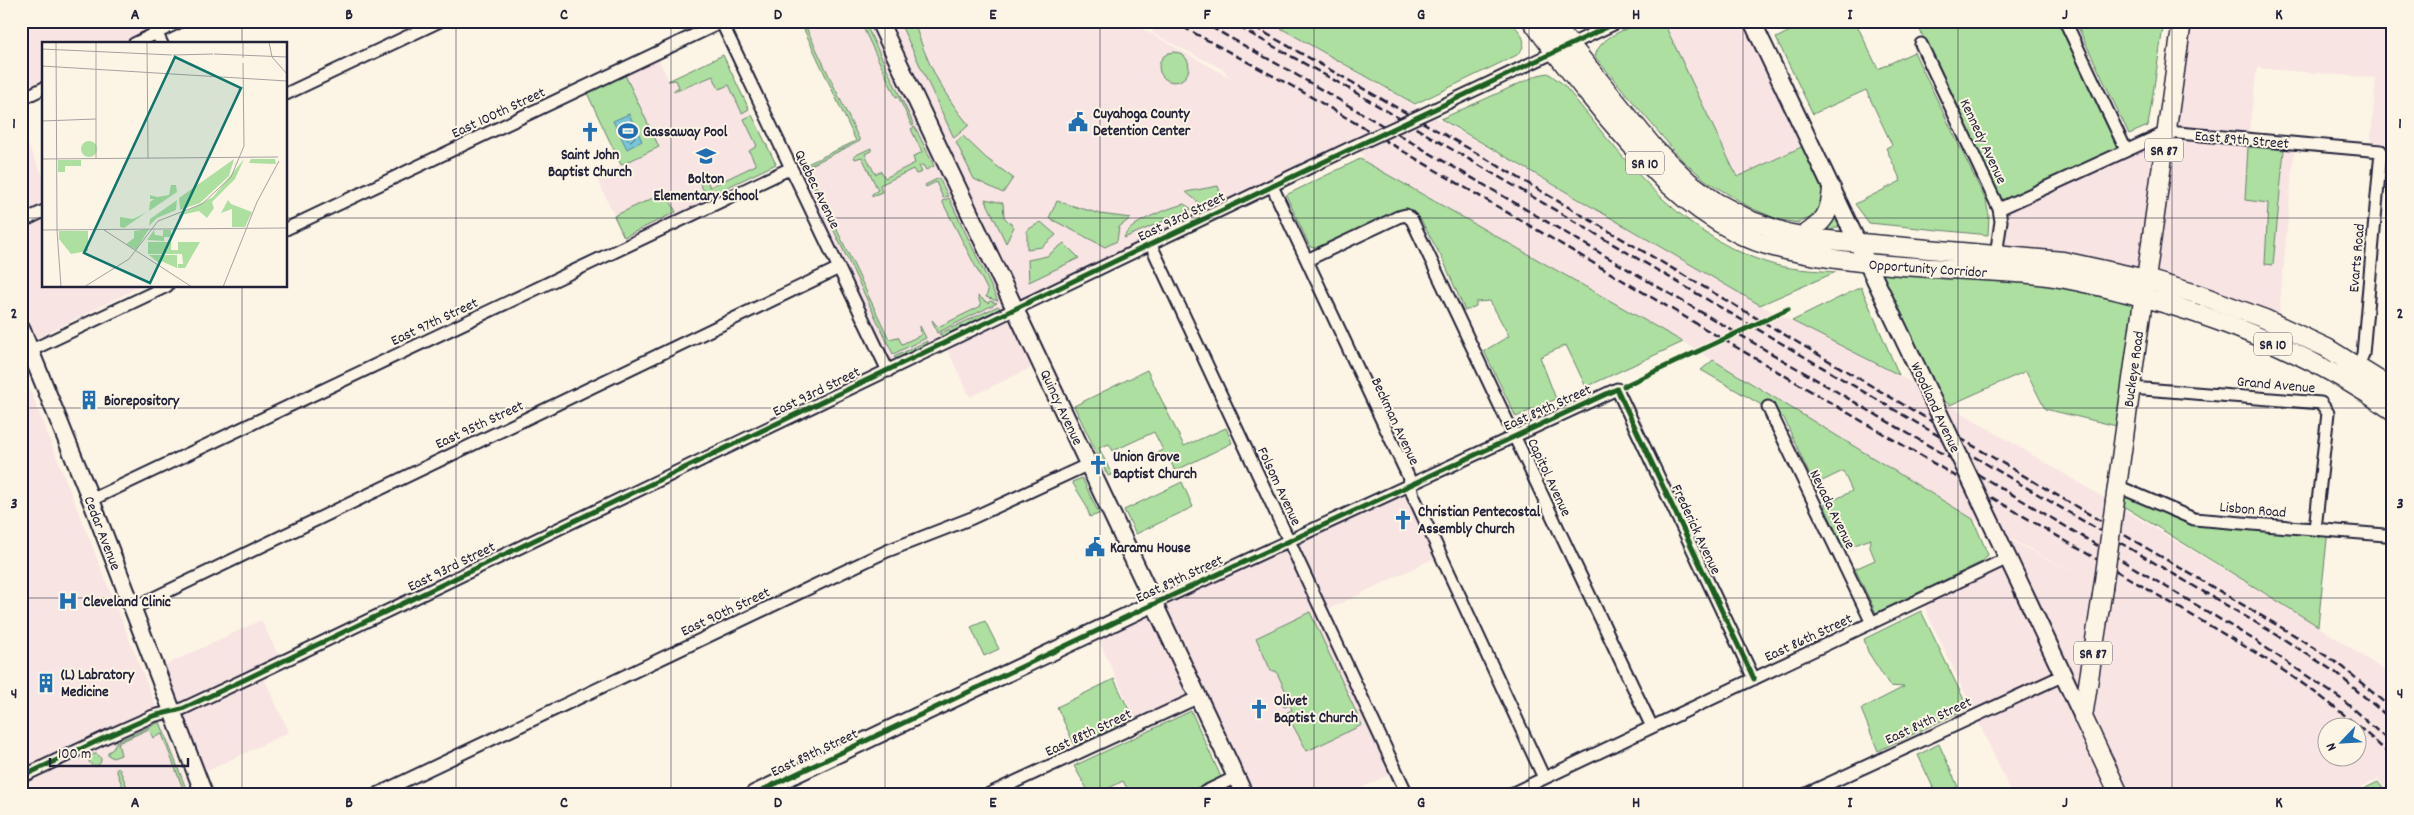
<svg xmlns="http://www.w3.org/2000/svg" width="2414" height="815" viewBox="0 0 2414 815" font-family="Dekko,sans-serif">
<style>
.built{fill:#f8e4e3;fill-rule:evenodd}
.green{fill:#addfa0;stroke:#68806e}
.water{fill:#79c5d8;stroke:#568499}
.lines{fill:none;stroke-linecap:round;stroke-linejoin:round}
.shore{stroke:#45637a;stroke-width:1}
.street-casing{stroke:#22223b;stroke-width:15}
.secondary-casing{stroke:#22223b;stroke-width:20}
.primary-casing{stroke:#22223b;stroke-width:21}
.street{stroke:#fcf5e5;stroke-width:11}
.secondary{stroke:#fcf5e5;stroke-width:16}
.primary{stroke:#fcf5e5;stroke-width:18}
.rail{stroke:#22223b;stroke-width:2.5;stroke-dasharray:8 4;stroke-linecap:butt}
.street-bridge-casing{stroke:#22223b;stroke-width:15;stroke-linecap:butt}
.secondary-bridge-casing{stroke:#22223b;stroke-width:20;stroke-linecap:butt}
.primary-bridge-casing{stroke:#22223b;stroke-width:21;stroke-linecap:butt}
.street-bridge{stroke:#fcf5e5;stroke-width:11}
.secondary-bridge{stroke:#fcf5e5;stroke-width:16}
.primary-bridge{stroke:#fcf5e5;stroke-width:18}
.cycleway-casing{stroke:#fcf5e5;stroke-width:8}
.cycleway{stroke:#1b5e20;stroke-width:5}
.grid{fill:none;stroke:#22223b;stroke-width:1;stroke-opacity:0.55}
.labels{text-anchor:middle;stroke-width:4;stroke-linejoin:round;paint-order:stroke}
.shield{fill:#fcf5e5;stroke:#63616e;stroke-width:1}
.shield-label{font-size:14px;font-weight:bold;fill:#22223b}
.street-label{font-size:15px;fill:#22223b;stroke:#fcf5e5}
.poi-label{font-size:15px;font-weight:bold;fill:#22223b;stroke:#fcf5e5;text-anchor:start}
.inset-road{fill:none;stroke:#a5a1a1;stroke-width:1}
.view{fill:#0f766e;fill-opacity:0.15;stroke:#0f766e;stroke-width:2.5}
.inset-edge{fill:none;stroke:#22223b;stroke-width:2.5}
.neatline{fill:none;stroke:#22223b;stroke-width:2}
.grid-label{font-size:16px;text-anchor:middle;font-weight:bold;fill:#22223b}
</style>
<rect width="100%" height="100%" fill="#fcf5e5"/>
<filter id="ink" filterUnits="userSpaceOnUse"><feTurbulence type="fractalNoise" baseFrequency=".02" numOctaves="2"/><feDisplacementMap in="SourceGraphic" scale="10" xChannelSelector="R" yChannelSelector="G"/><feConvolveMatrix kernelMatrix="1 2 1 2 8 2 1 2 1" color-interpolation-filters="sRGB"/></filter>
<g filter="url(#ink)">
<path class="built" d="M21 21H151V30L123 44H44V83L21 94Z
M800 21H1128L1229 77 1224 70 1152 33 1153 30 1136 21H1268L1760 305 1904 378 2318 626 2385 671 2393 677V794H2389L2378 779 2347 794H2012L1921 600 2008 558 1996 533 2088 580 1973 519 1683 342 1360 159 1364 155 1343 142 1350 148 1016 308 1041 363 970 397 944 343 888 371 792 170 856 141ZM2326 728H2356V758H2326Z
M1662 21H1751L1810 143 1737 177Z
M2182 21H2393V152L2370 151 2376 78 2257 68 2248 139 2295 144 2278 325 2225 303 1996 255 1999 209 2167 132Z
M723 55 776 164 626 240 596 177 659 147 625 75 658 59 669 81Z
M21 131 44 178V211L21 222Z
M44 218V286H141L21 346V229Z
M21 367 73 498 191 794H21Z
M1410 485 1441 555 1323 612 1397 771 1349 794H1244L1199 697 1138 725 1095 632Z
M261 620 281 661 261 672 289 732 197 776 155 670Z"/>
<path class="green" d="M800 21H803L860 141 807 167 889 339 898 337 902 344 921 335 920 326 926 338 893 354 803 166 856 141Z
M860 21H864L914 125 912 126 898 96 896 97Z
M899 21H914C925 60 943 95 969 125L954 138Z
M1268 21H1510C1520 32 1531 42 1517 55L1415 104Z
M1644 21H1663L1737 177 1810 143 1848 222 1829 231 1812 217 1798 223 1777 219 1751 208 1708 182 1683 161 1595 57C1599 36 1626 30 1644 21Z
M1810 21H1855L1878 69 1914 52 1986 201 1989 216 1988 235 1869 223 1855 204 1901 181 1886 148 1892 145 1866 90 1813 114 1776 38Z
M1916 21H2064L2126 150 1999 209Z
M2075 21H2164L2148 126 2129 134Z
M1159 67a15 15 0 1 1 30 0a15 15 0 1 1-30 0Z
M723 55 749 109 742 113 729 85 719 89 713 76 674 92V90L679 87 676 80 668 81Z
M1548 73 1563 84C1620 154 1676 233 1765 262 1788 270 1813 270 1836 272L1760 305 1441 119 1538 75Z
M625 75 659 147 621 165 587 93Z
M752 115 776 164 707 197 696 176 703 172 710 187 756 165 749 151 757 146 744 119Z
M915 127 934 166 926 170 923 165 919 166 922 172 916 174 913 169 880 185 882 192 872 196V194L878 190 862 157 855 159 854 156 871 148V151L865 154 875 174 881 171 885 178 915 163 913 157 922 152 911 129Z
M963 136 986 158 1013 178 1003 193 974 179 956 142Z
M2248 147 2284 150 2273 265 2265 264 2268 203 2245 200Z
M1360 159 1683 342 1586 387 1566 345 1540 357 1556 399 1516 417 1484 351 1509 336 1490 301 1476 302V306L1465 311 1444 262 1421 220 1402 209 1315 248 1310 247 1286 195Z
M939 178 948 196 943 198 936 182 926 187 925 185Z
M1218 186 1221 195 1200 204 1186 192Z
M666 192 676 212 624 237 614 216Z
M949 198 998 301 986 297 988 291 942 201Z
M985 199 1003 203 1004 217 1014 227 1006 243Z
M1057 201 1100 214 1131 218 1119 227 1117 241 1105 247 1049 218Z
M1184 204 1192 209 1124 238C1127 223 1169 208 1184 204Z
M1041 222 1056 235 1042 247 1027 249V230Z
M1064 243 1079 258 1029 282 1028 260 1047 256Z
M1868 264 2011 274 2143 297 2125 428 2045 409 2026 371 1950 405 1929 391Z
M1861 287 1899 375 1792 321Z
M978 296 988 303 990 301 997 303 937 333 932 320 938 327 981 306Z
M998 306 1000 308 999 309 943 336 939 334Z
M927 341 926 345 896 359 894 357Z
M1713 360 1973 519 1988 555 1982 562 1876 613 1855 569 1875 560 1869 545 1871 539 1844 549 1824 505 1852 491 1843 471 1814 485 1784 418 1701 370Z
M1147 370 1184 446 1226 428 1232 443 1175 471 1168 456 1161 460 1158 452 1163 450 1154 432 1113 451 1109 444 1099 448 1112 475 1108 476 1074 406Z
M1082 478 1099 514 1090 517 1085 503 1072 482Z
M1182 482 1193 507 1136 534 1124 510Z
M2117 486 2188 517 2328 530 2318 626 2115 501Z
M1921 611 1968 708 1878 751 1861 709 1904 687 1890 686 1868 652 1864 639Z
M1310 612 1362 725 1307 751 1286 713 1292 710 1290 705 1284 707 1280 698 1287 694 1276 671H1271L1256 638Z
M985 621 999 649 984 656 971 627Z
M1114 679 1133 718 1075 746 1057 707Z
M1191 711 1221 777 1184 794H1130L1123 781 1097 794H1090L1074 766Z
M160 722 188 794H185L162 734 153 738 149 729 118 743 121 755 113 758 108 755V752L113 749 116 742Z
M1939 744 1958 787 1944 794H1936L1918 755Z
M89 760a6 6 0 1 1 12 0a6 6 0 1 1-12 0Z
M119 768 130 794H125L116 769Z
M2378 782 2387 794H2353Z"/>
<path class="water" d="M629 114 642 141 627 149 613 121Z"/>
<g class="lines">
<path class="shore" d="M625 121 628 122 635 137 631 141 628 140 621 125Z"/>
<defs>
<path id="street" d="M151 21 162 44
M721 21 888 371
M2065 21 2126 150
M134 44 181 21
M1921 44 1999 209 2001 221 1996 255
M286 94 440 21
M21 99 44 88
M1439 107 1620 21
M1272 186 1408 476 1413 495 1544 778
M1999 209 2167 132 2381 151 2363 354 2358 366
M21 222 44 211
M286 229 724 21
M1151 245 1407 794
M1307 260 1398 217 1406 215 1412 220 1652 727
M21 355 167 286
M2131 388 2321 403 2328 413 2315 529
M1768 407 1872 623
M2117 486 2194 519 2385 535 2393 533
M91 500 791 168
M1154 603 1617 389 1754 679
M131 609 839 268
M21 777 106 737 153 716 182 709 246 679 1350 148
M377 794 887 551 972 518 1089 464
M989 794 1199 697
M1201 794 1236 777
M1511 794 2008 558
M1806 794 2064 675"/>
<path id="secondary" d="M879 21 1244 794
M1752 21 1923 380
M21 328 91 500 204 794
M1996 533 2083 717
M754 794 1154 603"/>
<path id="primary" d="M1532 21C1555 54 1580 84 1605 115 1647 164 1678 202 1737 233 1763 247 1794 252 1822 257 1891 268 1961 269 2030 274 2063 277 2095 285 2127 293 2221 317 2313 354 2393 411
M1551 21 1654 148 1689 182 1716 202 1752 221 1787 233 1817 239 2063 261 2146 279 2200 295 2265 319 2327 348 2393 389
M1803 236C1824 222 1830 215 1832 189
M2115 501 2182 21
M2103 588 2083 717 2119 794"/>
</defs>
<use href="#street" class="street-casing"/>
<use href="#secondary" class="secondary-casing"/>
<use href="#primary" class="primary-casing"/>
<use href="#street" class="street"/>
<use href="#secondary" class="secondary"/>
<use href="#primary" class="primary"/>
<path class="rail" d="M1172 21 1301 91 2256 653C2306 684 2351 717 2393 758
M1200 21 1288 70 2025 502 2256 641 2344 701 2393 745
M1228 21 1341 84 2277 635 2335 672 2393 721
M1244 21 1468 148 2294 635 2343 667 2393 710"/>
<defs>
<path id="street-bridge" d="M1350 148 1439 107"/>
<path id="secondary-bridge" d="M1923 380 1996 533"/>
<path id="primary-bridge" d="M2103 588 2115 501"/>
</defs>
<use href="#street-bridge" class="street-bridge-casing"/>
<use href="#secondary-bridge" class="secondary-bridge-casing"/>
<use href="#primary-bridge" class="primary-bridge-casing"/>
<use href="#street-bridge" class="street-bridge"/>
<use href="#secondary-bridge" class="secondary-bridge"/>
<use href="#primary-bridge" class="primary-bridge"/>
<defs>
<path id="cycleway" d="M1624 386 1788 309
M21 777 106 737 153 716 182 709 246 679 1025 304 1620 21
M754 794 1143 609 1617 389 1754 679"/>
</defs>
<use href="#cycleway" class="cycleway-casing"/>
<use href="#cycleway" class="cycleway"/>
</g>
</g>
<path class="grid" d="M242 21V44M456 21V794M671 21V794M885 21V794M1100 21V794M1314 21V794M1529 21V794M1743 21V794M1958 21V794M2172 21V794M21 218H44M286 218H2393M242 286V794M21 408H2393M21 598H2393"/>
<defs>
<symbol id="civic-bare" viewBox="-9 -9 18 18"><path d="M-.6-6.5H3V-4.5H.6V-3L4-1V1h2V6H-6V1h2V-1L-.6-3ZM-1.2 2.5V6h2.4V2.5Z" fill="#1f6fb2" stroke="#fcf5e5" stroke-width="2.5" paint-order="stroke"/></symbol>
<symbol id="stadium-bare" viewBox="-9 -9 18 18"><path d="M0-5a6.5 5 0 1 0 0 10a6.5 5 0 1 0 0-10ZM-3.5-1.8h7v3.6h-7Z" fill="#1f6fb2" stroke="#fcf5e5" stroke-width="2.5" paint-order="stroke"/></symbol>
<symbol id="church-bare" viewBox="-9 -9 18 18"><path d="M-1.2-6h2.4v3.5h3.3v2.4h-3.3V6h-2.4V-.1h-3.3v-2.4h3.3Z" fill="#1f6fb2" stroke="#fcf5e5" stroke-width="2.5" paint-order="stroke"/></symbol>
<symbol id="school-bare" viewBox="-9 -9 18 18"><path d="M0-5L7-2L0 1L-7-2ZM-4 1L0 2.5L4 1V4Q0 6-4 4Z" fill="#1f6fb2" stroke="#fcf5e5" stroke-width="2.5" paint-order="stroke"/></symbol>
<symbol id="building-bare" viewBox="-9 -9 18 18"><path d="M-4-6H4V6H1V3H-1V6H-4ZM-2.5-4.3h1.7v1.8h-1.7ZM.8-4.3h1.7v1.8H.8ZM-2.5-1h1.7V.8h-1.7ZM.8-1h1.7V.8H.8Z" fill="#1f6fb2" stroke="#fcf5e5" stroke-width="2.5" paint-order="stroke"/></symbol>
<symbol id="hospital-bare" viewBox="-9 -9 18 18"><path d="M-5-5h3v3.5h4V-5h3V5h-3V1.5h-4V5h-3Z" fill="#1f6fb2" stroke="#fcf5e5" stroke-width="2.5" paint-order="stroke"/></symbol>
</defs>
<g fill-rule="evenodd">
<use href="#civic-bare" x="1064" y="108" width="28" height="28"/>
<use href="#stadium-bare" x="614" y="117" width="28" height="28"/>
<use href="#church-bare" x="576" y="118" width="28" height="28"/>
<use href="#school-bare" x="692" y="142" width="28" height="28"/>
<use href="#building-bare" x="75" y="386" width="28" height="28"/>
<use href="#church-bare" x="1084" y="451" width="28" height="28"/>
<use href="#church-bare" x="1389" y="506" width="28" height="28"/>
<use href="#civic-bare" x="1081" y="533" width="28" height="28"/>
<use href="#hospital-bare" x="54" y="587" width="28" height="28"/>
<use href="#building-bare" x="32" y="669" width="28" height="28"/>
<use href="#church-bare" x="1245" y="695" width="28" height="28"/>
</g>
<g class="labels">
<g class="shield">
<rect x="2145" y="138.5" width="38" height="23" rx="4"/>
<rect x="1626" y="151.5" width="38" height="23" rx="4"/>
<rect x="2254" y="332.5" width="38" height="23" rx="4"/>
<rect x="2074" y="641.5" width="38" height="23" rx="4"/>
</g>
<g class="shield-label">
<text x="2164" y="155">SR 87</text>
<text x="1645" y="168">SR 10</text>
<text x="2273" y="349">SR 10</text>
<text x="2093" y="658">SR 87</text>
</g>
<g class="street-label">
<text transform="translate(498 112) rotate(-25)" y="5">East 100th Street</text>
<text transform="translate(2242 139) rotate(5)" y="5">East 89th Street</text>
<text transform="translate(1984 141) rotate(65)" y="5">Kennedy Avenue</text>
<text transform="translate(818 189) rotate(64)" y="5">Quebec Avenue</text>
<text transform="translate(1181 216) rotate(-26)" y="5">East 93rd Street</text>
<text transform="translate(2356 258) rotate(-85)" y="5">Evarts Road</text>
<text transform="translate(1928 268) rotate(4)" y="5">Opportunity Corridor</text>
<text transform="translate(434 321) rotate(-25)" y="5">East 97th Street</text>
<text transform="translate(2133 369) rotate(-82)" y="5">Buckeye Road</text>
<text transform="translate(2276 384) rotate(5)" y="5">Grand Avenue</text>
<text transform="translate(816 391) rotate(-26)" y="5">East 93rd Street</text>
<text transform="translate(1062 407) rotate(65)" y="5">Quincy Avenue</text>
<text transform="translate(1547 407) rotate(-24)" y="5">East 89th Street</text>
<text transform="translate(1936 407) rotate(65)" y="5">Woodland Avenue</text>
<text transform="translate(1396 421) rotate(65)" y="5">Beckman Avenue</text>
<text transform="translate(479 424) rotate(-25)" y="5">East 95th Street</text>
<text transform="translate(1550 477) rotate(65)" y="5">Capitol Avenue</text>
<text transform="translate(1280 486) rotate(65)" y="5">Folsom Avenue</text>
<text transform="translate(1833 509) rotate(64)" y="5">Nevada Avenue</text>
<text transform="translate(2253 509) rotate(5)" y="5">Lisbon Road</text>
<text transform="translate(1697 529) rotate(65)" y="5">Frederick Avenue</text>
<text transform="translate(103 533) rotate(69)" y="5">Cedar Avenue</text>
<text transform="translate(451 566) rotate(-26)" y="5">East 93rd Street</text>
<text transform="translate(1179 578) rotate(-25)" y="5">East 89th Street</text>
<text transform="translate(725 611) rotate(-25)" y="5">East 90th Street</text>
<text transform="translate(1808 637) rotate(-25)" y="5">East 86th Street</text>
<text transform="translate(1928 720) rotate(-25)" y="5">East 84th Street</text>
<text transform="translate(1088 732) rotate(-25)" y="5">East 88th Street</text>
<text transform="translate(814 752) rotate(-25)" y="5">East 89th Street</text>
</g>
<g class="poi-label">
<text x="1093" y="118">Cuyahoga County<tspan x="1093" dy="17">Detention Center</tspan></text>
<text x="643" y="136">Gassaway Pool</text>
<text x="590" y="159" text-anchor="middle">Saint John<tspan x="590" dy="17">Baptist Church</tspan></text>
<text x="706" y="183" text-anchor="middle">Bolton<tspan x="706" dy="17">Elementary School</tspan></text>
<text x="104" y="405">Biorepository</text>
<text x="1113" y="461">Union Grove<tspan x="1113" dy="17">Baptist Church</tspan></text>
<text x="1418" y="516">Christian Pentecostal<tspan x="1418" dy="17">Assembly Church</tspan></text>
<text x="1110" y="552">Karamu House</text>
<text x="83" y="606">Cleveland Clinic</text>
<text x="61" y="679">(L) Labratory<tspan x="61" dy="17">Medicine</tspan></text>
<text x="1274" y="705">Olivet<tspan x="1274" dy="17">Baptist Church</tspan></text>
</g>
</g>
<g transform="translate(42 42)">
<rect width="245" height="245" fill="#fcf5e5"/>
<path d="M39 107a8 8 0 1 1 16 0a8 8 0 1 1-16 0ZM192 117 187 134 158 161 138 168 137 156ZM202 117 193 137 170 160 172 166 165 176 157 169 139 173 137 181V173L171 155ZM209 117H233L234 122 207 121ZM16 118H39V124H23V130H16ZM129 143H134L135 150 107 169 108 160 112 157H108V153L115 155 127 153ZM135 158 134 168 115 176 107 184 108 177ZM186 158 189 162 210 170 203 185H190V167L179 171ZM105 170 82 186 78 185V175L91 177ZM107 187 94 208 84 202 92 196V189ZM112 188 113 193 121 194V188H129V195H122V199L105 198ZM17 189H46V209L29 212 17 197ZM106 200H129V208H136V200H158L143 226H136V222H141L140 212H106ZM107 213H135V226L119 219 117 221Z" fill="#addfa0"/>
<path class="inset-road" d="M14 0 15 188 19 245M105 0 106 117M201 0V16M227 0 230 15 245 32M0 7 130 13M172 12 245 15M131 13 171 12M0 24 245 39M0 79 54 77M0 117 236 115M54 117V0M0 188 245 186M62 188 150 245M42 245 87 217 116 179 160 162 189 135 202 104 201 21M181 245 215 160 237 119"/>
<path class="view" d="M133 15 199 46 108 241 42 211Z"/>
<rect width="245" height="245" class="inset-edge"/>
</g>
<rect width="2414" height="815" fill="none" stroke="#fcf5e5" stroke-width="55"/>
<g transform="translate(2342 742) rotate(245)"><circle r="24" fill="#fcf5e5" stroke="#a5a1a1"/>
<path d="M0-4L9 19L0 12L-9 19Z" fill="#1f6fb2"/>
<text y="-8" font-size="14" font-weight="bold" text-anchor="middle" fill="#22223b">N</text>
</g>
<path d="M50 758v8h138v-8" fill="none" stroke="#22223b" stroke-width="2.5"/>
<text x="58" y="758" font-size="15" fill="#22223b" stroke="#fcf5e5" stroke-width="4" paint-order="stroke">100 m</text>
<rect x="28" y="28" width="2358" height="760" class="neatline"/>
<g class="grid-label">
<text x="135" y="19">A</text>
<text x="349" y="19">B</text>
<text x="564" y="19">C</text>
<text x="778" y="19">D</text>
<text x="993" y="19">E</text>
<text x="1207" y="19">F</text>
<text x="1421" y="19">G</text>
<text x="1636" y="19">H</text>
<text x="1850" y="19">I</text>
<text x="2065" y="19">J</text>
<text x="2279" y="19">K</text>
<text x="14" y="128">1</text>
<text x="2400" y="128">1</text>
<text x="14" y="318">2</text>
<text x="2400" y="318">2</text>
<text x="14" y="508">3</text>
<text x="2400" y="508">3</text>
<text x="14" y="698">4</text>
<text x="2400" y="698">4</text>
<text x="135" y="807">A</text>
<text x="349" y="807">B</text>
<text x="564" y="807">C</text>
<text x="778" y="807">D</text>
<text x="993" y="807">E</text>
<text x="1207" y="807">F</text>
<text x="1421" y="807">G</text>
<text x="1636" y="807">H</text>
<text x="1850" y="807">I</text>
<text x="2065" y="807">J</text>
<text x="2279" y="807">K</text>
</g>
</svg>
